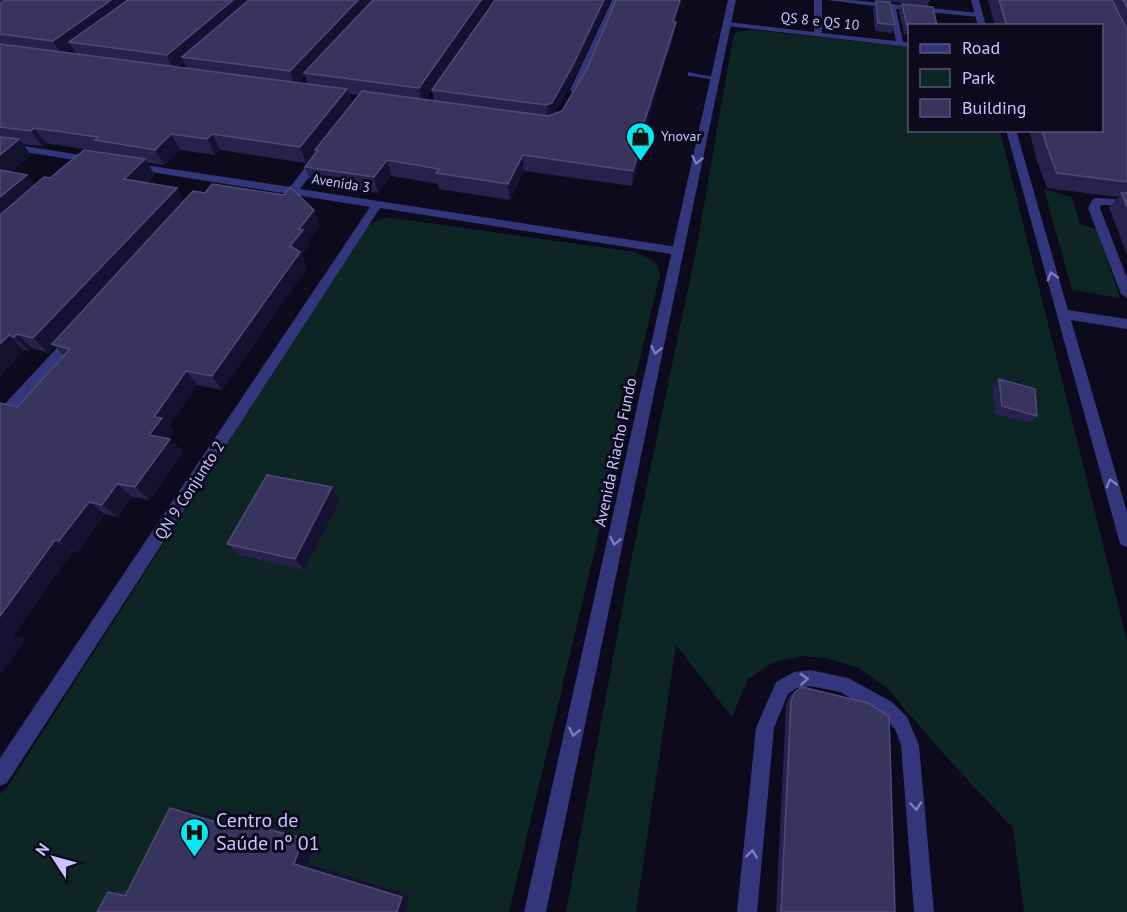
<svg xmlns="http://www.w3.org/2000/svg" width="1127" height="912" viewBox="0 0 1127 912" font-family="'PT Sans',sans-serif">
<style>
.green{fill:#0d2623}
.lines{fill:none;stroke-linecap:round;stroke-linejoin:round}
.service{fill:#34367c;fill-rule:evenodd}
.minor{fill:#34367c;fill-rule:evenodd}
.tertiary{fill:#34367c;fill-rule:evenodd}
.wall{fill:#27224b;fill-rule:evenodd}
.shaded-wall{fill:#151130}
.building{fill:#38345e;stroke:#4f4a77;stroke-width:1.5}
.oneway{stroke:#7e7ebe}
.labels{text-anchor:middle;stroke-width:6;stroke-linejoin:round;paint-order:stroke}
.far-street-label{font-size:14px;fill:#c7c5ff;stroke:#0c0a1c}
.far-poi-label{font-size:14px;fill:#c7c5ff;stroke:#0c0a1c;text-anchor:start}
.street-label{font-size:16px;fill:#c7c5ff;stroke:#0c0a1c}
.near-poi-label{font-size:20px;fill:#c7c5ff;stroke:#0c0a1c;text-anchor:start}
</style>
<rect width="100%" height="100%" fill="#0c0a1c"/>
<path class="green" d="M752 30 909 47 910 130 1000 131 1127 641V912H1024L1013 828 947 758 887 688 859 668 826 658 801 656 774 662 748 679 732 717 676 645 636 912H566L631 561 697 246 733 37 738 31Z
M1044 189 1072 197 1080 224 1097 229 1120 298 1072 290Z
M385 217 635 252 655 262 660 274 509 912H0V794L8 786 367 226Z"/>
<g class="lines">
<path class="service" d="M814 0H822V33L896 41 889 8 827 0H852L979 13 983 15 979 17 896 9 903 42 910 43V47L727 26 723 24 727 22 814 32Z
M688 72 719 78 715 80 691 76H688Z
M810 670 848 678 892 702 907 717 919 745 934 912H914L901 745 895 729 880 714 840 692 810 686 797 688 788 694 774 728 757 912H737L756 728 776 682 794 672Z"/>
<path class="minor" d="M612 0H620L580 90 572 92 570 90Z
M0 142 93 157 98 160 93 163 0 148Z
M319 154 324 157 300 189 677 247 683 251 677 255 380 208 7 783 0 786V758L370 207 132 169 127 166 132 163 290 187 315 155Z
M1097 198 1127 200V206L1101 205 1100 208 1127 278V298L1121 294 1088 208 1093 199Z
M73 334 80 339 78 342 5 423 0 425V409L68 336Z"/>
<path class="tertiary" d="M728 0H736L546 912H524Z
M971 0H979L986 26H978Z
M1006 130H1016L1068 310 1127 319V329L1071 320 1127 512V547L1121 545 1119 540Z"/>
</g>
<path class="wall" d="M0 0H492L425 99 434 101 432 90 495 0H610L573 80 555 113 562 111 588 67 616 0H682L675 22 674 36 646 126 645 142 632 186 524 171 510 200 439 189 438 184 391 176 378 193 311 183 305 167 316 153V151L306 163 220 150 215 155 180 150 164 165 147 163 155 175 147 183 184 201 314 210 320 226 308 241 309 245 302 255 307 268 222 390 197 385 169 426 174 432 169 439 183 452 150 500 132 497 118 517 105 514 77 553 73 551 13 636 25 640 0 675 17 407 64 356 55 346 48 353 32 348 29 351 24 350 0 376ZM72 48 75 53 67 52ZM184 62 187 68 178 67ZM305 76 308 84 299 83ZM349 94 359 95 352 104ZM46 143 102 152 103 153 50 178 35 185 27 175 11 172 31 155 22 144 42 146Z
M874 0H930L928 6Z
M988 0H1127V255L1109 208 1118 197 1047 188 1037 161 1029 130H1101V26H995Z
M876 1 895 25 892 33 875 31 873 8Z
M902 4 909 26V34H904L899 12Z
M999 379 1037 416 1029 423 995 414 992 387Z
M332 487 340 500 304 570 239 555 227 544Z
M802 687 895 912H776L786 704 790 695Z
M170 808 191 811 240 826 241 823 258 825 317 840 308 864 410 895 405 912H97L108 892 128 890Z"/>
<path class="shaded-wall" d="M111 0H139L69 42 72 48 62 56 53 41Z
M233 0H256L182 57 184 62 174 71 167 55Z
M358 0H375L304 73 305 76 295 87 290 71Z
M481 0H492L422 104 419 88Z
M604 0H610L573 80 552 118 548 121 547 105Z
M680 0H682L671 36 673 21Z
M676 22 674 36 642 142 643 126Z
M347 89 352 105 306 163 300 147Z
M646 126 645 142 632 186 633 171Z
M34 128 46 143 42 146 31 131Z
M171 134 180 150 164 165 155 150Z
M212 134 220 150 215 155 207 139Z
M19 139 31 155 0 181V155Z
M523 155 524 171 510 200 508 184Z
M145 159 155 175 135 195 124 179Z
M387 160 391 176 378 193 374 177Z
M27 175 39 190 0 224V197Z
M177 188 186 204 52 344 55 347 48 353 33 338Z
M314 210 320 226 308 241 309 245 302 255 307 268 222 390 212 376 290 246 299 229Z
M17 334 32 348 29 351 14 337Z
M9 335 24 350 0 376V344Z
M186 371 197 385 169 426 174 432 162 449 149 435 154 417Z
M170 439 183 452 150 500 135 487Z
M117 484 132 497 118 517 102 505Z
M332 487 340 500 304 570 295 559Z
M89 502 105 514 77 553 59 541Z
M55 540 73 551 13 636 25 640 0 675V616Z
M170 808 191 811 256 830 239 829Z
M303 838 317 840 308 864 410 895 405 912H397L294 864Z"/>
<path class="building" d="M6 0H111L53 41 0 34V4Z
M128 0H233L167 55 69 42Z
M249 0H358L290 71 182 57Z
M373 0H481L419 88 304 73Z
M495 0H604L573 65 552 103 547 105 432 90Z
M616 0H680L673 21 676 22 643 126H646L633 171 523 155 508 184 436 173 439 169 387 160 374 177 305 167 318 150H315L362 91 548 116 562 111 588 67Z
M999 0H1112L1127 30V182L1057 173 1047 147 1042 130H1101V26H1007Z
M1123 0H1127V7Z
M876 1 890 2 895 25 878 23Z
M902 4 933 7 937 26H907Z
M0 44 347 89 300 147 212 134 207 139 171 134 155 150 95 140 98 137 34 128 31 131 0 127Z
M0 137 19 139 0 155Z
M84 150 145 159 124 179 177 188 33 338 17 334 14 337 9 335 0 344V215L44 177 50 178Z
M0 170 27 175 0 197Z
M212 184 284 195 290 187 314 210 299 229 303 230 290 246 300 252 212 376 186 371 154 417 162 418 149 435 170 439 135 487 117 484 102 505 89 502 59 541 55 540 0 616V403L17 407 70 349 52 344 193 191 205 193Z
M1121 193H1127V207Z
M999 379 1035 389 1037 416 1002 406Z
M267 475 332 487 295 559 227 544Z
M802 687 868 703 889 716 895 912H781L791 701 795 692Z
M170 808 239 829 241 823 303 838 294 864 402 897 397 912H97L108 892 125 896Z"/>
<defs><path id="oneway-chevron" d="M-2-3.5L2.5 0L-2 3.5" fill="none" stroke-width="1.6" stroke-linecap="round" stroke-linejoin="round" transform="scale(1.5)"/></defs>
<g class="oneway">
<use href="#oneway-chevron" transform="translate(697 160) rotate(102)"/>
<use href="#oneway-chevron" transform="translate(1052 276) rotate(-106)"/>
<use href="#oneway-chevron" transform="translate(656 350) rotate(102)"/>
<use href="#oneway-chevron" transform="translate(1111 483) rotate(-106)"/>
<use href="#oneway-chevron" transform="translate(615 541) rotate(102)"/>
<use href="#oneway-chevron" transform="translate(804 679) rotate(-3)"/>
<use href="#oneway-chevron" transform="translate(574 732) rotate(102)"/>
<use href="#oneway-chevron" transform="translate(916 806) rotate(85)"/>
<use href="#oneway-chevron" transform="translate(752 854) rotate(-84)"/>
</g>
<defs>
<symbol id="shop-pin" viewBox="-11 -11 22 30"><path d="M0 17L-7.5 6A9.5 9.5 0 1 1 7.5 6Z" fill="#00eaf0" stroke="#0c0a1c"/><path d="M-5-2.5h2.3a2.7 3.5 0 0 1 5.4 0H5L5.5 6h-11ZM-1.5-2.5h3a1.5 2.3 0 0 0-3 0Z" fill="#111"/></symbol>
<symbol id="hospital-pin" viewBox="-11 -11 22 30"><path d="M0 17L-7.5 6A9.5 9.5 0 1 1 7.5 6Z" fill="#00eaf0" stroke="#0c0a1c"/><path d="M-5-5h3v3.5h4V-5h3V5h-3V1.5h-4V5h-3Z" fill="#111"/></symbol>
</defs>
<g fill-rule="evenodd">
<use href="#shop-pin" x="624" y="120" width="33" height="45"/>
<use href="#hospital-pin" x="178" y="816" width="33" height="45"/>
</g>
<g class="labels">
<g class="far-street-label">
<text transform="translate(820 21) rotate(6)" y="5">QS 8 e QS 10</text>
<text transform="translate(341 183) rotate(9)" y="5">Avenida 3</text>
</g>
<g class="far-poi-label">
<text x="661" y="141">Ynovar</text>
</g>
<g class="street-label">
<text transform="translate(615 452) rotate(-78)" y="6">Avenida Riacho Fundo</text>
<text transform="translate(189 490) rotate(-57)" y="6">QN 9 Conjunto 2</text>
</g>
<g class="near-poi-label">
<text x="216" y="827">Centro de<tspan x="216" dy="23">Saúde nº 01</tspan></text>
</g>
</g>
<rect x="908" y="24" width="195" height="108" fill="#0c0a1c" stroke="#575577" stroke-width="1.5"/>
<rect x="920" y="44" width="30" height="9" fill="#34367c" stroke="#575577" stroke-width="1.5"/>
<text x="962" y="54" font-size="18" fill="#c7c5ff">Road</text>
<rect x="920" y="69" width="30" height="18" fill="#0d2623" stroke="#575577" stroke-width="1.5"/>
<text x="962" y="84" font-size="18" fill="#c7c5ff">Park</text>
<rect x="920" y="99" width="30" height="18" fill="#38345e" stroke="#575577" stroke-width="1.5"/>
<text x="962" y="114" font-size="18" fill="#c7c5ff">Building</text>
<g transform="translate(54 858) rotate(306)" stroke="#0c0a1c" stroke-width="4.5" paint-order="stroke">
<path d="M0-4.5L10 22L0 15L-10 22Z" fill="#c7c5ff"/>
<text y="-9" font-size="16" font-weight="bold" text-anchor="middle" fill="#c7c5ff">N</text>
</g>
</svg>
